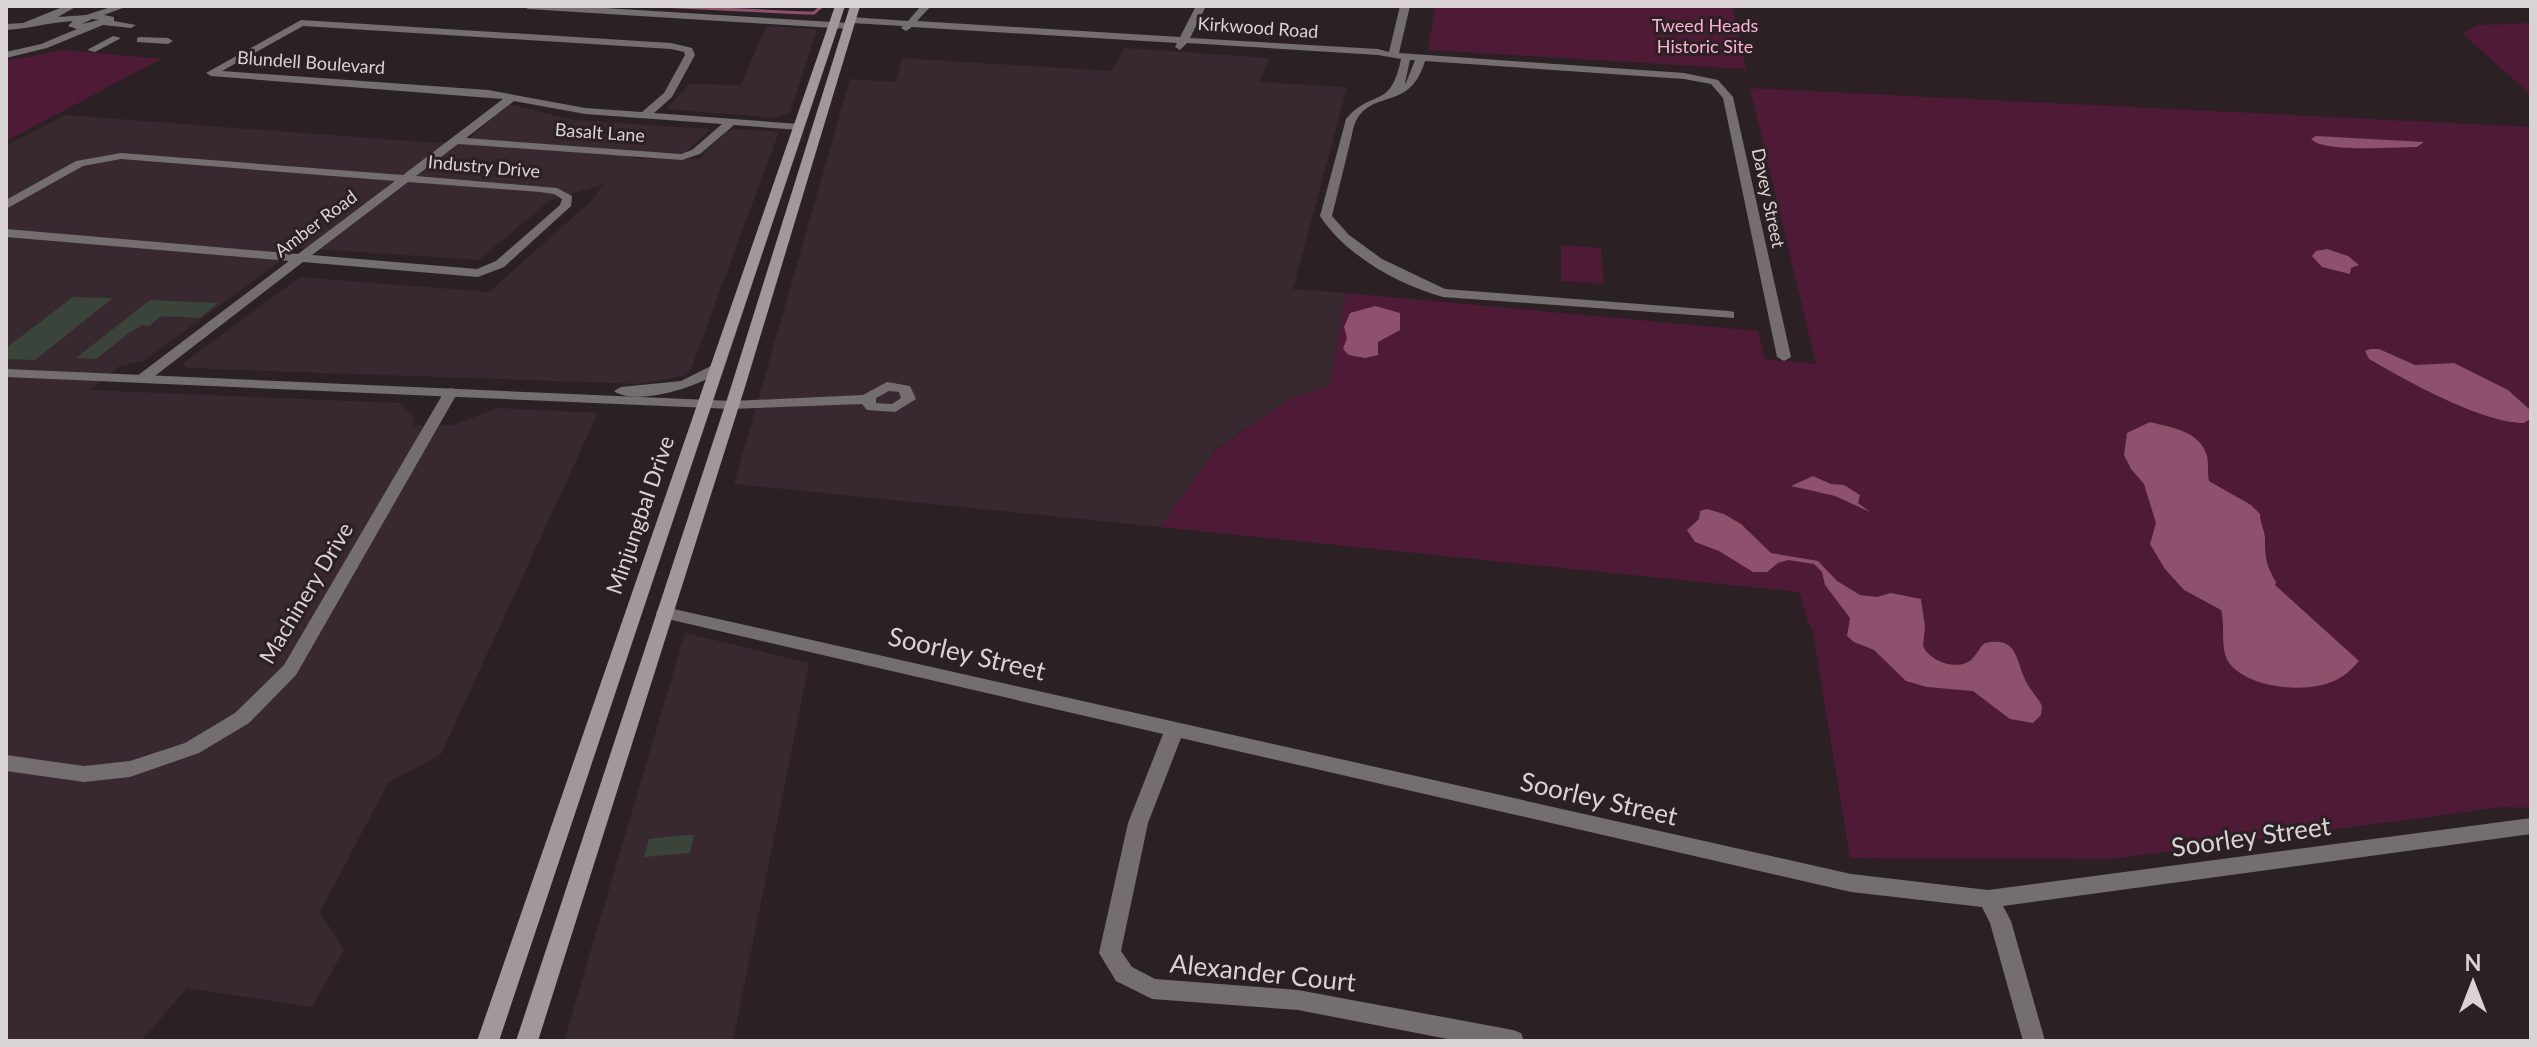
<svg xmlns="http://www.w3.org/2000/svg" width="2537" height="1047" viewBox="0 0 2537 1047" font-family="Lato,sans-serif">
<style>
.built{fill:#38282f}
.green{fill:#4f1a36}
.water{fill:#8d516e}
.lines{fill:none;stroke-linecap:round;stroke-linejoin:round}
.stream{stroke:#8d516e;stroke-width:3}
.building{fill:#3b443b}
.minor{fill:#746e71;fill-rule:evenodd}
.tertiary{fill:#746e71;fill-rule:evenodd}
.secondary{fill:#a2989c;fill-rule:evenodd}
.labels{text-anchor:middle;stroke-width:6;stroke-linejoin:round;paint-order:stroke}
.far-park-label{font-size:18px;fill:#fbb2d3;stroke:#2b2125}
.far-street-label{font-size:18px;fill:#dad3d6;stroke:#2b2125}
.street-label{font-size:22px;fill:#dad3d6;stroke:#2b2125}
.near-street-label{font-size:26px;fill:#dad3d6;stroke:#2b2125}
</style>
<rect width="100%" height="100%" fill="#2b2125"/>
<path class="built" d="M766 26 817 29 790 113 775 118 666 109 689 84 741 85Z
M1125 48 1269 58 1259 82 1347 87 1293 289 1346 293 1330 385 1287 401 1216 449 1160 527 734 484 850 79 896 82 902 58 1111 71Z
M509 104 574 120 710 129 685 153 640 152 634 158 699 159 727 131 736 129 779 132 691 369 685 376 639 384 186 368 183 363 300 277 489 292 591 201 604 184 549 201 479 260 298 248 144 361 120 366 90 390 400 403 415 419 413 426 453 425 498 408 598 413 441 754 388 783 320 912 344 950 312 1007 187 988 141 1041H6V146L65 115 437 143 468 139Z
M685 633 809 663 733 1041H564Z"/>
<path class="green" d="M1435 6H1732L1746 69 1428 50Z
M2531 23V95L2463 34 2477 25Z
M64 50 161 59 6 141V61Z
M1750 88 2531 127V808L2503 807 2111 859 1850 858 1813 632 1807 619 1800 592 1160 527 1216 450 1287 401 1330 385 1346 293 1758 331 1765 359 1816 364Z
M1561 245 1601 248 1604 284 1561 281Z"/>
<path class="water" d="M2316 136 2424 142 2417 147C2394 147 2324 153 2311 139Z
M2327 249 2348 256 2359 265 2351 268 2350 274 2322 267 2312 256 2316 251Z
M1375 306 1400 313V330L1378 342V355L1365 358 1349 355 1343 349 1347 338 1344 327 1350 313Z
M2370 349H2379L2415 365 2454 363 2508 390 2529 409 2530 419 2524 423C2482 423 2407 381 2369 359L2365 351Z
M2150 422C2173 428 2200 431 2207 456 2209 464 2207 473 2209 481L2251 505 2260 514C2260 524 2265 530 2265 539 2265 558 2266 565 2276 582L2275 585 2359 661C2353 668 2346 675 2336 680 2309 694 2250 689 2230 664 2219 650 2226 628 2221 610L2184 590 2165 569 2150 544 2156 523 2144 484 2131 469 2124 455 2127 433Z
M1813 476 1831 484 1844 485 1860 495 1858 503 1870 512 1835 496 1791 486Z
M1707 509 1724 514 1741 524 1771 553 1818 561 1837 581 1860 595 1877 597 1891 593 1921 599 1925 627 1923 646C1929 660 1953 670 1968 662 1976 658 1978 648 1985 643 2016 636 2016 658 2024 677 2028 688 2037 696 2042 706L2041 715 2033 723 2010 719 1973 691 1927 687 1906 681 1874 650 1854 642 1847 636 1850 618 1825 585 1822 572 1814 564 1788 560 1778 563 1767 572H1753L1719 551 1695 542 1687 530 1699 519 1700 511Z"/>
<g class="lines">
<path class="stream" d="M658 6 805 13H814L822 6"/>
</g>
<path class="building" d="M73 297 113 298 35 360 6 359V348Z
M150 300 218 303 200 318 161 316 149 326 142 325 129 333 96 359 76 358Z
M685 835H694L690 853 644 857 649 839Z"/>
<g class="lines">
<path class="minor" d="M65 6H77L58 17 86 15 114 6H128L104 15 114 17V21L136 25 131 28 103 25 47 48 6 58V52L41 44 77 29 68 26 73 21C50 22 29 29 6 30V24L23 23ZM92 19 99 20 82 24Z
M921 6H931L917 21 1180 37 1196 6H1206L1190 38 1378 49 1389 52 1400 6H1410L1399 53 1684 73 1718 80 1733 97 1791 357 1784 361 1777 357 1723 98 1711 84 1684 79 1425 61C1410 111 1376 89 1357 119 1353 125 1352 136 1350 143 1344 167 1338 192 1332 216L1349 235 1382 259 1445 289 1729 311 1734 312V318L1443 297C1399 285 1345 255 1320 216L1346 119C1374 87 1390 111 1401 59L1378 55 1187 43 1180 50 1175 47 1177 43 912 27 906 31 901 28 903 26 851 23 846 20 851 17 908 21ZM1410 60H1415L1406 83H1405Z
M301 20 671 43 692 48 695 55 672 97 654 113 799 124 804 127 799 130 734 125 700 154 682 160 458 144 416 176 557 188 572 196 571 206 504 267 478 277 303 262 147 382H137L135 379 137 376 289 261 6 237V229L298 254 395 181 121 159 83 166 6 209V200L76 161 121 153 403 175 503 99 211 76 206 73ZM303 26 671 49 684 52 685 55 664 93 642 112 585 108 488 90 222 71ZM514 101 585 114 722 124 692 150 681 154 466 138ZM408 182 540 192 554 194 562 199 560 205 496 261 477 269 312 255Z
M113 36 121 38 95 52 87 50Z
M140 37 168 38 173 41 168 44 137 42V38Z
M887 382 910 386 916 399 895 412 867 410 862 404 732 409 725 405 732 401 863 395ZM889 391 899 392 901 398 892 404 876 403V398Z
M451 388 458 392 296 675 249 723 199 753 130 777 84 782 6 771V755L84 766 130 761 185 743 235 713 284 665 444 392Z
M665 607 1851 874 1988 890 2531 818V834L2003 906 2011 921 2045 1041H2023L1990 923 1982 907 1851 892 1181 738 1148 823 1121 951 1132 967 1155 979 1298 990 1513 1030 1521 1033 1524 1041H1458L1298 1010 1152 999 1116 981 1099 953 1128 823 1163 734 659 617 656 613 659 609Z"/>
<path class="tertiary" d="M523 6H572L849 23 854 26 849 29 528 9Z
M717 363 724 367C707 386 635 407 614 391L621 387 681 381Z
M6 369 732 401 739 405 732 409 6 377Z"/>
<path class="secondary" d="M835 6H845L499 1041H477Z
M850 6H860L745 387 538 1041H516L731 387Z"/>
</g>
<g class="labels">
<g class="far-park-label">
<text x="1705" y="32">Tweed Heads<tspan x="1705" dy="21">Historic Site</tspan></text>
</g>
<g class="far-street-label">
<text transform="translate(1258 28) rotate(4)" y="6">Kirkwood Road</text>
<text transform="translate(311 63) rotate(4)" y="6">Blundell Boulevard</text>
<text transform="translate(600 133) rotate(4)" y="6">Basalt Lane</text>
<text transform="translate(484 167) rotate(5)" y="6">Industry Drive</text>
<text transform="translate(1768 198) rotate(78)" y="6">Davey Street</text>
<text transform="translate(316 224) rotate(-37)" y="6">Amber Road</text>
</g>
<g class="street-label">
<text transform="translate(640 515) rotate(-71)" y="8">Minjungbal Drive</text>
<text transform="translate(306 593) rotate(-59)" y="8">Machinery Drive</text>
</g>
<g class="near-street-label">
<text transform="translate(967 654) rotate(13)" y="9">Soorley Street</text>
<text transform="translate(1599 799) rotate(13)" y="9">Soorley Street</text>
<text transform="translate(2251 837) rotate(-8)" y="9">Soorley Street</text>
<text transform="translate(1263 973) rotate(6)" y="9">Alexander Court</text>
</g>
</g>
<rect width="2537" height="1047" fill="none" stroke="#dad3d6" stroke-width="16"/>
<g transform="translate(2473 983)" stroke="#2b2125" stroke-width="6" paint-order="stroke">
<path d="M0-6L14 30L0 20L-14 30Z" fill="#dad3d6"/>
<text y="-12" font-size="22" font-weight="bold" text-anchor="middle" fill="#dad3d6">N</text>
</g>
</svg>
